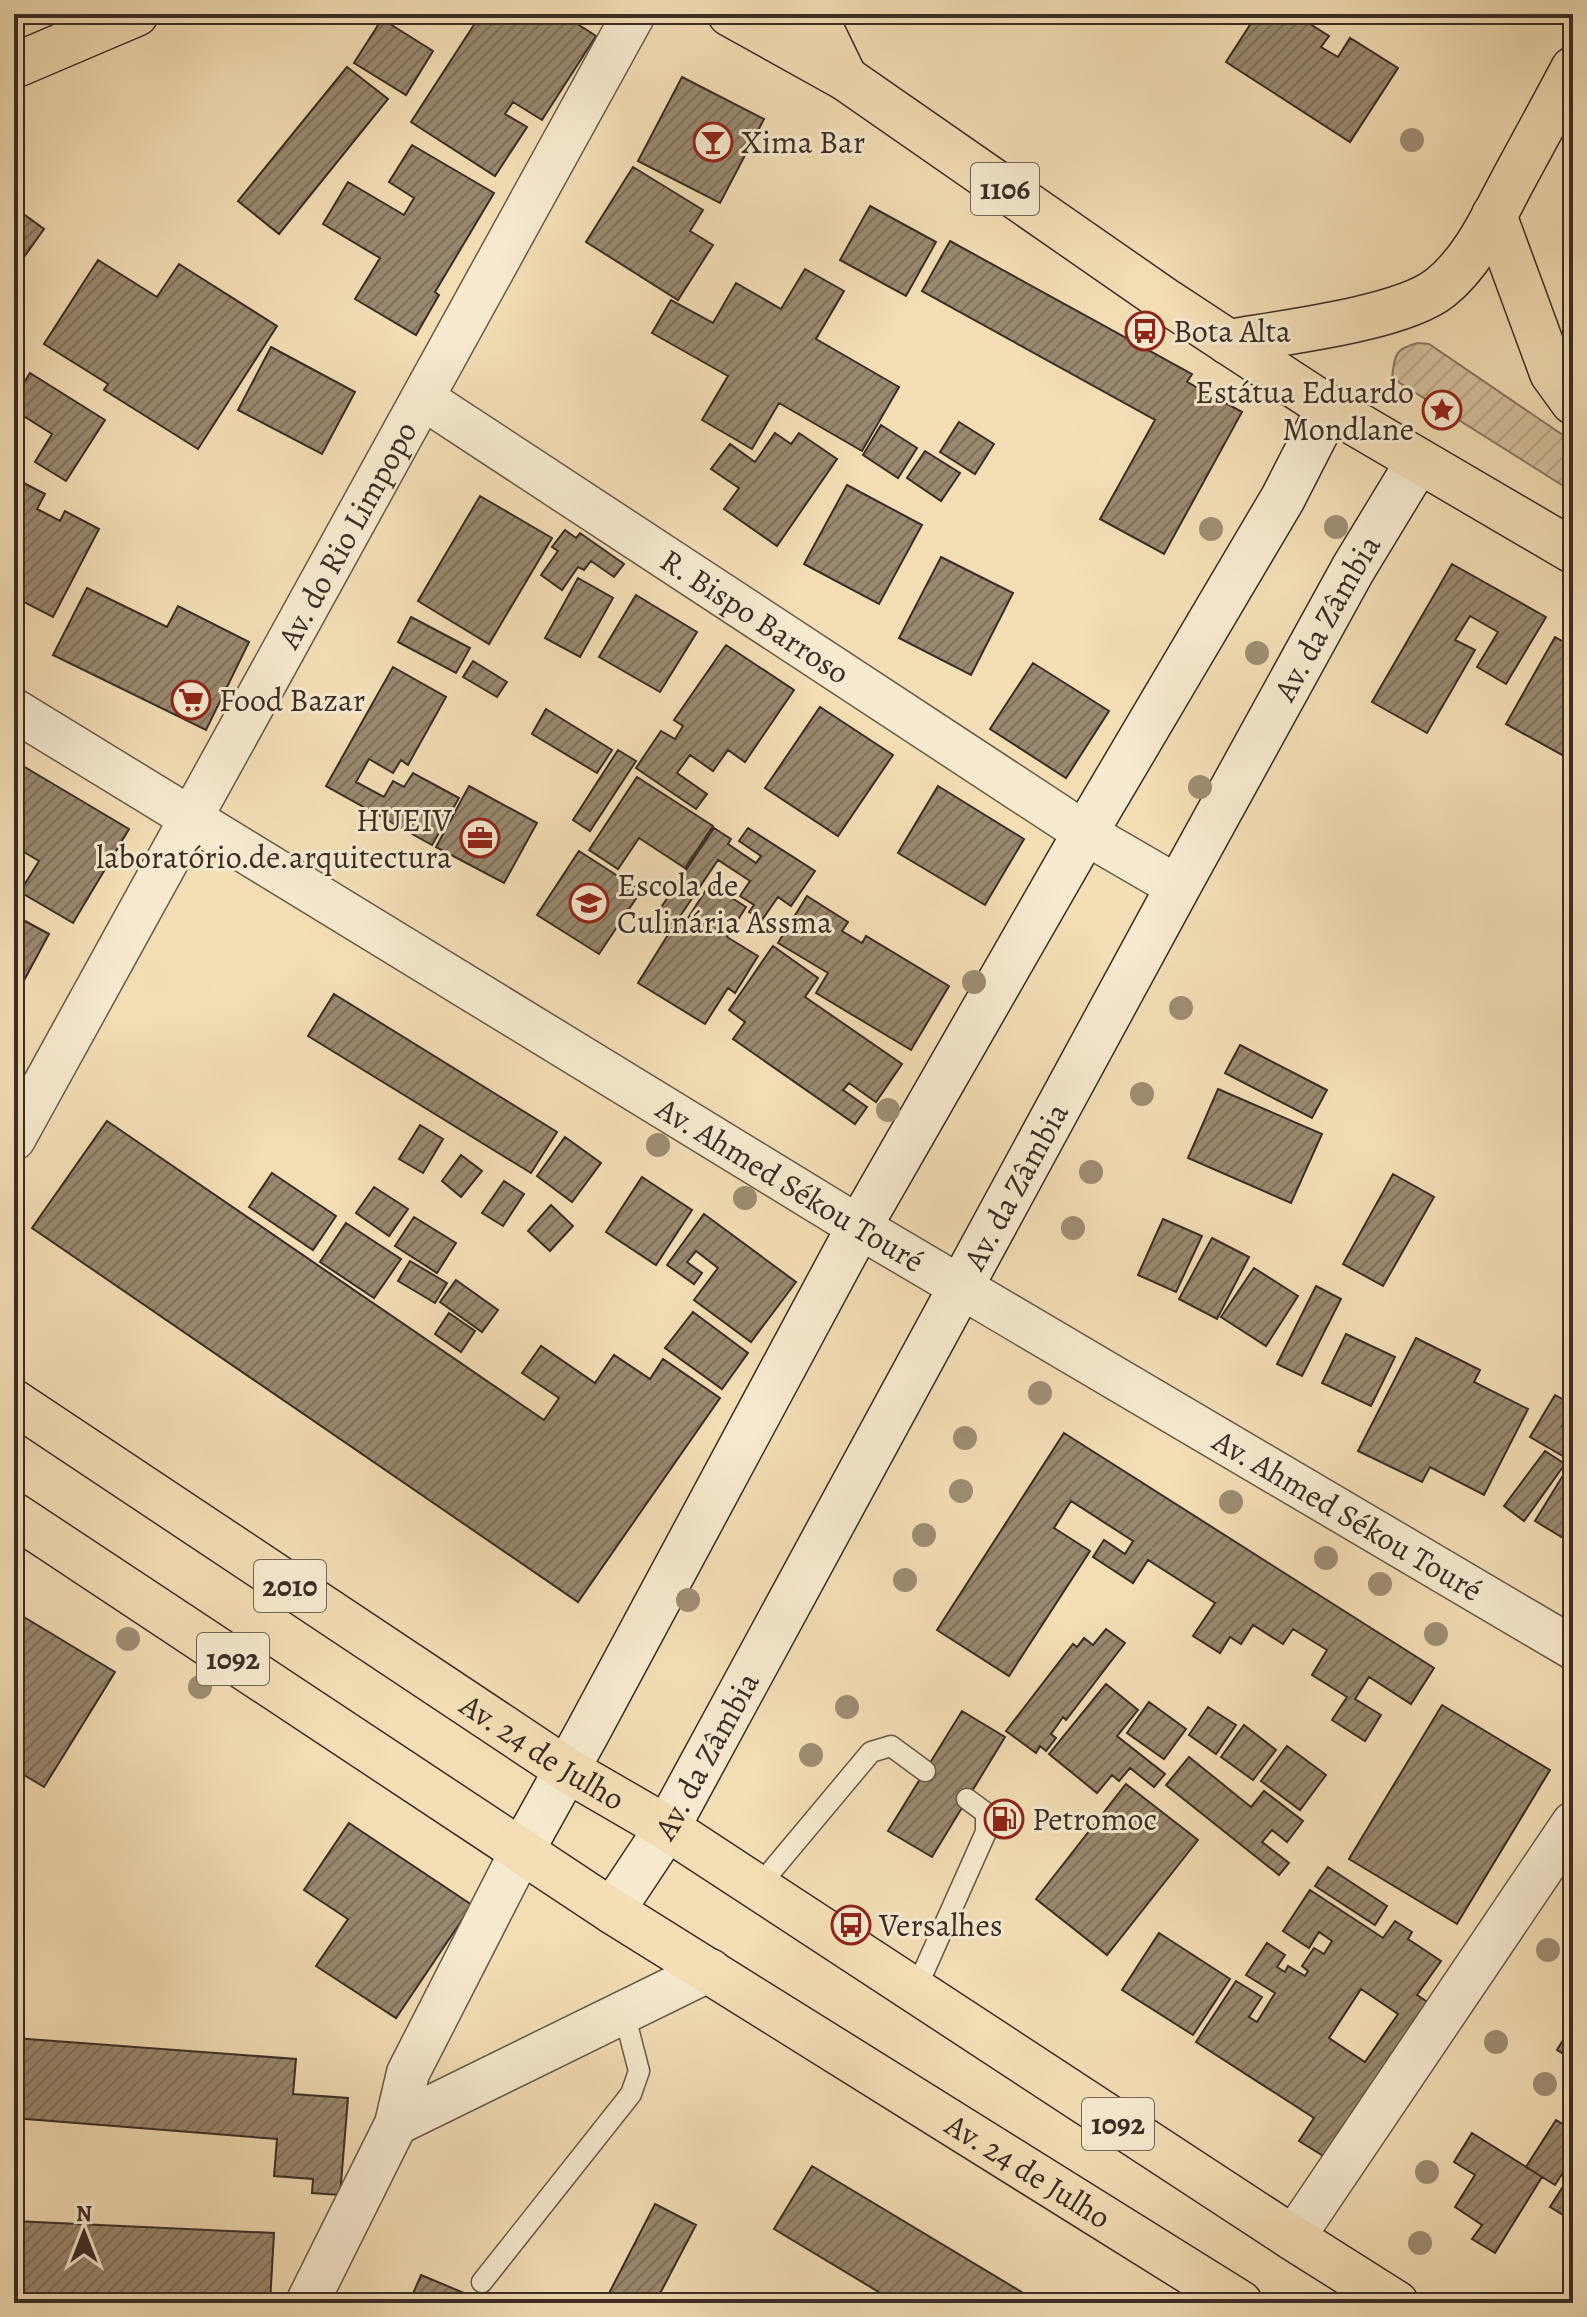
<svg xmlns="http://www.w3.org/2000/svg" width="1587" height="2317" viewBox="0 0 1587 2317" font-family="Alegreya,serif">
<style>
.garden{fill:url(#garden-furrows);stroke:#877661;stroke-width:2}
.building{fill:url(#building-hatch);stroke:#3a2d25;stroke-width:2;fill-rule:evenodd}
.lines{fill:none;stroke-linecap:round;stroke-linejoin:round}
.lane-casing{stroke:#685949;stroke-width:23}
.street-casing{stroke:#685949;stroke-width:45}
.secondary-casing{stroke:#3a2d25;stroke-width:47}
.primary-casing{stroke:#3a2d25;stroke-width:47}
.lane{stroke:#f7ead0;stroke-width:20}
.street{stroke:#f7ead0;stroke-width:42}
.secondary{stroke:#f7ead0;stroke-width:44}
.primary{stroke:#f3deb6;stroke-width:44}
.tree{fill:#9e8d73}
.labels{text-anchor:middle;stroke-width:6;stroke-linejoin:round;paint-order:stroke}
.shield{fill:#f7ead0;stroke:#736658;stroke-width:2}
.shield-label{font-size:30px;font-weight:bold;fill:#3a2d25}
.poi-label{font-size:32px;fill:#3a2d25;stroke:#f7ead0;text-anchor:start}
.street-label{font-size:32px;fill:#3a2d25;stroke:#f7ead0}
</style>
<defs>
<pattern id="garden-furrows" width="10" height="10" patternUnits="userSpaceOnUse" patternTransform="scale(2)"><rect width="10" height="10" fill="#d4c09d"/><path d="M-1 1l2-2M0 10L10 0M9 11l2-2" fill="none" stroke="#b7a587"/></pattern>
<pattern id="building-hatch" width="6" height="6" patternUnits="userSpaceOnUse" patternTransform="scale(2)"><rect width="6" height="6" fill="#9a8970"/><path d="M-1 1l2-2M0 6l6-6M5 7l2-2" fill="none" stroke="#7f705c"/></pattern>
</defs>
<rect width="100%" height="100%" fill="#f3deb6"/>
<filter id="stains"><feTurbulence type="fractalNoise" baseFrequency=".0025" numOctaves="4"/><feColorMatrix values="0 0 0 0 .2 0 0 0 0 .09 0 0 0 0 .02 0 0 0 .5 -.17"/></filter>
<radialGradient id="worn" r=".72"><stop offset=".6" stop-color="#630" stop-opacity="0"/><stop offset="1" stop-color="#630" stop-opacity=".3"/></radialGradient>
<path class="garden" d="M1418 343 1429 344 1573 442V492L1392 378C1395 355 1394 349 1418 343Z"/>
<path class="building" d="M481 14H562L596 36 542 120 513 102 505 114 527 127 495 176 411 122Z
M1257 14H1294L1329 36 1321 47 1338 57 1350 38 1398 68 1350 142 1226 62Z
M382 19 433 51 406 95 354 63Z
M347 67 388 99 279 234 238 201Z
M682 77 764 119 720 203 638 161Z
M412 145 494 193 435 292 439 295 416 335 355 299 380 258 323 224 348 182 404 215 414 198 389 182Z
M633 167 703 210 690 231 713 245 678 300 586 242Z
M870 206 936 242 906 296 840 260Z
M14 207 44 229 14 271Z
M950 241 1192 374 1187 382 1242 412 1164 554 1100 519 1155 420 922 291Z
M98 260 157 297 179 264 277 326 198 449 104 390 108 384 44 344Z
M805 269 844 291 816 339 899 387 862 451 779 403 752 449 702 420 728 376 652 333 671 300 713 323 736 283 781 309Z
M271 347 355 392 322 454 238 410Z
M30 373 105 420 66 481 35 462 52 434 14 410V398Z
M959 422 994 444 975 474 940 452Z
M881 425 917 448 898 478 863 455Z
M775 433 791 444 799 433 837 459 777 546 724 509 739 488 711 469 730 444 755 462Z
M925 451 960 473 941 501 907 478Z
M14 478 45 494 37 509 60 521 65 511 99 529 53 617 14 597Z
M847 485 922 525 879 604 804 564Z
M480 496 552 538 489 644 418 601Z
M565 530 576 538 580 533 624 564 614 577 591 561 584 570 578 567 562 590 541 575 558 551 552 547Z
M941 557 1013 593 971 675 899 638Z
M1452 564 1546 617 1506 684 1477 667 1498 632 1470 616 1455 640 1475 650 1427 733 1372 702Z
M578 578 613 598 580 657 545 638Z
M87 588 167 627 178 606 249 642 206 730 53 655Z
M636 595 697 632 660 692 599 657Z
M411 617 470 648 456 673 398 642Z
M1555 637 1573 647V761L1506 724Z
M726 645 794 690 745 762 728 750 713 771 690 755 677 773 707 794 696 809 636 768 661 731 675 739 683 726 674 720Z
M473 661 507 682 497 697 463 677Z
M1033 663 1109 711 1066 778 990 729Z
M393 667 446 697 408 765 401 760 393 773 369 759 356 782 384 797 393 781 404 787 413 773 459 798 432 845 326 786Z
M820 707 893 755 838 836 765 788Z
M546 709 612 750 597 773 532 734Z
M618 750 636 761 590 831 573 820Z
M23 766 129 829 73 923 20 892 39 861 14 846V781Z
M637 777 713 826 685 868 639 838 618 869 589 850Z
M469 786 537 823 504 883 436 847Z
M938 786 1024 839 985 905 898 853Z
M714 828 731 839 728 844 756 863 761 856 739 841 748 828 815 871 791 906 778 897 762 920 749 912 754 905 740 896 750 881 718 860 678 919 675 917 670 925 656 915Z
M579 851 641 891 599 954 537 915Z
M710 884 746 907 727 937 758 956 735 993 728 988 705 1024 638 983 676 922 688 930 693 921 688 918Z
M807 896 848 922 842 931 862 943 866 936 949 986 911 1050 816 993 828 973 778 943Z
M14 915 49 934 14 999Z
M773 946 818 978 805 997 902 1064 876 1102 849 1083 843 1090 867 1107 855 1124 733 1039 745 1022 729 1010Z
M334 994 557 1132 531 1173 308 1036Z
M1240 1045 1327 1090 1312 1118 1225 1073Z
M1218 1089 1322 1134 1291 1203 1188 1158Z
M107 1121 544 1420 559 1398 522 1373 541 1346 595 1383 614 1355 650 1379 663 1359 720 1398 578 1602 32 1228Z
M420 1125 443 1139 423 1173 399 1159Z
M565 1137 601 1163 572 1202 537 1176Z
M461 1155 482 1171 461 1197 442 1181Z
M272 1173 336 1216 313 1250 249 1207Z
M1393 1174 1434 1197 1383 1286 1343 1264Z
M642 1177 692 1210 656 1265 606 1232Z
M504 1181 524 1194 503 1226 482 1213Z
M374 1187 408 1209 389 1236 356 1213Z
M551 1205 573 1226 550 1251 528 1231Z
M704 1214 796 1282 751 1342 694 1300 718 1268 696 1251 687 1262 702 1273 694 1284 667 1265Z
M414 1217 456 1243 437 1273 395 1246Z
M1163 1219 1202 1236 1176 1292 1138 1275Z
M346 1223 401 1259 374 1298 320 1262Z
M1212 1238 1249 1257 1217 1319 1179 1299Z
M410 1261 447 1283 435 1303 398 1281Z
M1254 1268 1298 1296 1266 1346 1221 1317Z
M456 1280 498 1310 482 1332 440 1302Z
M1316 1286 1341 1299 1302 1376 1277 1364Z
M693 1312 748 1353 722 1389 665 1348Z
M449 1313 475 1331 461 1352 435 1334Z
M1346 1334 1395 1357 1371 1406 1322 1383Z
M1416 1338 1480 1370 1474 1382 1528 1409 1484 1495 1430 1467 1422 1482 1358 1451Z
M1555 1395 1573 1405 1562 1426 1573 1432V1462L1530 1437Z
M1064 1433 1434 1668 1411 1704 1369 1677 1355 1699 1381 1715 1365 1741 1332 1720 1347 1697 1312 1675 1327 1650 1293 1629 1283 1644 1253 1625 1241 1644 1230 1637 1220 1653 1193 1636 1215 1603 1148 1560 1133 1583 1093 1557 1104 1540 1125 1554 1133 1541 1071 1501 1054 1528 1090 1551 1009 1676 937 1630Z
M1545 1451 1565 1464 1524 1521 1504 1506Z
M1562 1477 1573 1483V1544L1535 1521Z
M14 1611 115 1672 44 1787 14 1769Z
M1106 1629 1125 1643 1066 1720 1063 1717 1051 1734 1056 1738 1046 1751 1040 1746 1036 1753 1006 1731 1073 1644 1077 1647 1084 1638 1093 1645Z
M1106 1684 1138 1710 1117 1736 1165 1774 1154 1787 1130 1768 1119 1781 1112 1775 1097 1793 1049 1754Z
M1149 1702 1186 1729 1164 1759 1127 1733Z
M1442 1705 1550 1770 1457 1924 1349 1859Z
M1208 1707 1236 1725 1216 1754 1189 1735Z
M962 1711 1005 1737 932 1857 888 1831Z
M1244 1725 1276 1750 1253 1780 1221 1757Z
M1287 1746 1326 1775 1300 1810 1261 1781Z
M1189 1757 1251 1807 1264 1791 1303 1821 1287 1842 1272 1830 1262 1842 1289 1863 1279 1875 1166 1785Z
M1126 1784 1198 1840 1107 1955 1036 1899Z
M349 1823 472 1905 396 2018 316 1966 348 1919 304 1890Z
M1328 1867 1387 1906 1375 1925 1315 1886Z
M1310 1890 1383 1938 1395 1921 1412 1932 1408 1939 1441 1961 1417 1995 1435 2007 1333 2162 1299 2141 1314 2118 1196 2042 1236 1981 1262 1997 1249 2017 1257 2022 1275 1993 1246 1975 1267 1943 1285 1955 1277 1967 1285 1972 1288 1966 1305 1976 1308 1971 1302 1966 1314 1948 1324 1954 1332 1941 1319 1932 1309 1948 1283 1931ZM1361 1989 1398 2014 1365 2062 1329 2038Z
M1159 1933 1230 1979 1193 2035 1122 1990Z
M1573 2024V2060L1557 2050Z
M14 2038 296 2059 293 2094 348 2098 340 2195 312 2193 313 2179 274 2176 277 2139 14 2118Z
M1556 2120 1573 2130V2157L1555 2185 1526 2167Z
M1472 2133 1542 2177 1495 2253 1472 2239 1482 2225 1455 2207 1475 2175 1454 2162Z
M812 2166 1040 2303H897L774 2229Z
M1573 2171V2221L1550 2207Z
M655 2204 696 2225 655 2303H604Z
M14 2221 274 2233 270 2303H14Z
M421 2275 476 2298 474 2303H409Z"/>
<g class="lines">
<defs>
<path id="lane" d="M758 1887 871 1752 891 1746 925 1771
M915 1991 986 1832V1813L967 1799
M482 2282 631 2094 639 2071 624 2013"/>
<g id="street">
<path id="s1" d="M424 399 1085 833 1178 887"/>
<path id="s2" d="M14 710 859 1227 1573 1648"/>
<path id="s3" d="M14 1139 634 14"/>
<path d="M396 2124 710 1970"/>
<path d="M1293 2238 1573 1823"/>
<path d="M307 2303 396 2124 408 2073 522 1850"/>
</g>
<g id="secondary">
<path d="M522 1850 587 1733 859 1227 1085 833 1283 498 1329 408"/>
<path id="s4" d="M612 1911 667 1828 1178 887 1353 569 1418 462"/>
</g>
<g id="primary">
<path d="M730 14 845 78 1166 301 1329 408 1573 551"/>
<path d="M814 14 845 78"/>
<path d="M14 66 136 14"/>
<path d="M1494 215 1552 373 1573 402"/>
<path d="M1228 342C1280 333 1401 319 1440 288 1473 262 1493 218 1512 182 1532 145 1553 107 1573 69"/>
<path id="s5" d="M14 1402 567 1770 667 1828 1293 2238 1396 2303"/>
<path id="s6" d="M14 1515 612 1911 1240 2303"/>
</g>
</defs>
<use href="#lane" class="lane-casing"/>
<use href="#street" class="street-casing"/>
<use href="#secondary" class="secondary-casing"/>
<use href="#primary" class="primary-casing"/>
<use href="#lane" class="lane"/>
<use href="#street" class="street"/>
<use href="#secondary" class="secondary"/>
<use href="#primary" class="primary"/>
</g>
<g class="tree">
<circle cx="1412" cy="140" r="12"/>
<circle cx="1336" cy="527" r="12"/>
<circle cx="1211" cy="529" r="12"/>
<circle cx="1257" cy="653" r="12"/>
<circle cx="1200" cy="787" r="12"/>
<circle cx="974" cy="982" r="12"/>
<circle cx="1181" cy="1008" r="12"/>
<circle cx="1142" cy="1094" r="12"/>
<circle cx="888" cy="1110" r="12"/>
<circle cx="658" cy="1145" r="12"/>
<circle cx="1091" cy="1172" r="12"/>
<circle cx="745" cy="1198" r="12"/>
<circle cx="1073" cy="1228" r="12"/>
<circle cx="1040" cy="1393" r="12"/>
<circle cx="965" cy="1438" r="12"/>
<circle cx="961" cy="1491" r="12"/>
<circle cx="1231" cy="1502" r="12"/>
<circle cx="924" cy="1535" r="12"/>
<circle cx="1326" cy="1558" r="12"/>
<circle cx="905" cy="1580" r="12"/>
<circle cx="1380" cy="1584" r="12"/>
<circle cx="688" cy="1600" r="12"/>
<circle cx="1436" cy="1634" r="12"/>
<circle cx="128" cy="1639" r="12"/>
<circle cx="200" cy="1687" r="12"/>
<circle cx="847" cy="1707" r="12"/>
<circle cx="811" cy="1755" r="12"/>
<circle cx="1548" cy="1950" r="12"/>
<circle cx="1496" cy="2042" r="12"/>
<circle cx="1545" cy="2084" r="12"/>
<circle cx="1427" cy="2172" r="12"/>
<circle cx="1420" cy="2243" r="12"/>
</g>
<defs>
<symbol id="bar-ring" viewBox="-11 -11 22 22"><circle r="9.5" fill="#f7ead0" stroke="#8f2418" stroke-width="1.5"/><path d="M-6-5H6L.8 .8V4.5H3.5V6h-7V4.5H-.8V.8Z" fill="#8f2418"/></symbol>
<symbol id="bus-ring" viewBox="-11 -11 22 22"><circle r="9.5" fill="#f7ead0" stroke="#8f2418" stroke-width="1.5"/><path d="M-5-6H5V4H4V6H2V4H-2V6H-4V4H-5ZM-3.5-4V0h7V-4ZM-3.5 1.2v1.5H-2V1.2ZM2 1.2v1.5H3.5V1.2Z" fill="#8f2418"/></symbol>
<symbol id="sight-ring" viewBox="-11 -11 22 22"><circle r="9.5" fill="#f7ead0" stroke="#8f2418" stroke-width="1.5"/><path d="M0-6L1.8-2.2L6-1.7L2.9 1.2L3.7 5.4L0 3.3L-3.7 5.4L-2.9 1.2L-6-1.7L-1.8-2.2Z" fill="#8f2418"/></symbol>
<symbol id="supermarket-ring" viewBox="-11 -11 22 22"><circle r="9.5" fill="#f7ead0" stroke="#8f2418" stroke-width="1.5"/><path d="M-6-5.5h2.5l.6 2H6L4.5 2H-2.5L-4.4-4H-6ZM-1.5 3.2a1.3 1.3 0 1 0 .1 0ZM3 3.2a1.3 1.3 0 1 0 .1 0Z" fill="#8f2418"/></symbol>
<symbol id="office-ring" viewBox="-11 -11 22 22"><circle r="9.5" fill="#f7ead0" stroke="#8f2418" stroke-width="1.5"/><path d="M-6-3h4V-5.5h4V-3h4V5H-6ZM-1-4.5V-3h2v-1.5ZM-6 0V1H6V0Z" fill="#8f2418"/></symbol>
<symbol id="school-ring" viewBox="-11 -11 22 22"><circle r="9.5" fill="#f7ead0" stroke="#8f2418" stroke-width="1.5"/><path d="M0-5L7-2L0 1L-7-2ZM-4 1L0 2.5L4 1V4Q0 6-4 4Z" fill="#8f2418"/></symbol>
<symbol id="fuel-ring" viewBox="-11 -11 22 22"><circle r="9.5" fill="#f7ead0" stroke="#8f2418" stroke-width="1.5"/><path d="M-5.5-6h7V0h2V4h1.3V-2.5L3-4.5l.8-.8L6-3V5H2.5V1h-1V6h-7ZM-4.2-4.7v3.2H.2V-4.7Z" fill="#8f2418"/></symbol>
</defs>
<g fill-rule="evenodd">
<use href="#bar-ring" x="691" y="120" width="44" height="44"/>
<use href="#bus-ring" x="1123" y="309" width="44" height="44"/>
<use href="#sight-ring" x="1420" y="388" width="44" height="44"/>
<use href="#supermarket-ring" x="169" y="678" width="44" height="44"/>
<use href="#office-ring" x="458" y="816" width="44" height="44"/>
<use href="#school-ring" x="567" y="881" width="44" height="44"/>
<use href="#fuel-ring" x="982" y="1797" width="44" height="44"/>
<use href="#bus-ring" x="829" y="1903" width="44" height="44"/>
</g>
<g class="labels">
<g class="shield">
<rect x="971" y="163" width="68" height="52" rx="6"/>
<rect x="254" y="1560" width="72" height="52" rx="6"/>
<rect x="197" y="1633" width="72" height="52" rx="6"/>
<rect x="1082" y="2098" width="72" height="52" rx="6"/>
</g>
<g class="shield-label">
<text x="1005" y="199">1106</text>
<text x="290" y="1596">2010</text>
<text x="233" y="1669">1092</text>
<text x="1118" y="2134">1092</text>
</g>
<g class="poi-label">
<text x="741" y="153">Xima Bar</text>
<text x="1173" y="342">Bota Alta</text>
<text x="1414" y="403" text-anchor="end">Estátua Eduardo<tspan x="1414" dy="37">Mondlane</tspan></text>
<text x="219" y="711">Food Bazar</text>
<text x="452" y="831" text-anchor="end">HUEIV<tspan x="452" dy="37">laboratório.de.arquitectura</tspan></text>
<text x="617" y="896">Escola de<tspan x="617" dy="37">Culinária Assma</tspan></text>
<text x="1032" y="1830">Petromoc</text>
<text x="879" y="1936">Versalhes</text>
</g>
<g class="street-label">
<text dy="11" stroke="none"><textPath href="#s3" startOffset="690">Av. do Rio Limpopo</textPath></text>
<text dy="11" stroke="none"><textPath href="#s1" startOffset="396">R. Bispo Barroso</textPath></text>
<text dy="11" stroke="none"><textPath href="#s4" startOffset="1478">Av. da Zâmbia</textPath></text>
<text dy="11" stroke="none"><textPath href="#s2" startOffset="910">Av. Ahmed Sékou Touré</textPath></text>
<text dy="11" stroke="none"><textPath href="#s4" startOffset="830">Av. da Zâmbia</textPath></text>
<text dy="11" stroke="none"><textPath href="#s2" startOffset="1558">Av. Ahmed Sékou Touré</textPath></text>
<text dy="11" stroke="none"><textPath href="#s5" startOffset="634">Av. 24 de Julho</textPath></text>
<text dy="11" stroke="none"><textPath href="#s4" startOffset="182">Av. da Zâmbia</textPath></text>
<text dy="11" stroke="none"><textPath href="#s6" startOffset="1208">Av. 24 de Julho</textPath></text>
</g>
</g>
<rect width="1587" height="2317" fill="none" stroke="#f3deb6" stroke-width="48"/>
<rect x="16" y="16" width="1555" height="2285" fill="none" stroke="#3a2d25" stroke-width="4"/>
<rect x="24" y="24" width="1539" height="2269" fill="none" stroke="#3a2d25" stroke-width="2"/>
<g transform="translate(84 2233)" stroke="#f7ead0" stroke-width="6" paint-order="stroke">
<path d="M0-6L14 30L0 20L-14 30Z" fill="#3a2d25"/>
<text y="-12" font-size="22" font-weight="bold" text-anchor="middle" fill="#3a2d25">N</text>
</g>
<rect width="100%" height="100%" filter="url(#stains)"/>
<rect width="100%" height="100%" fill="url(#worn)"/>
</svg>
